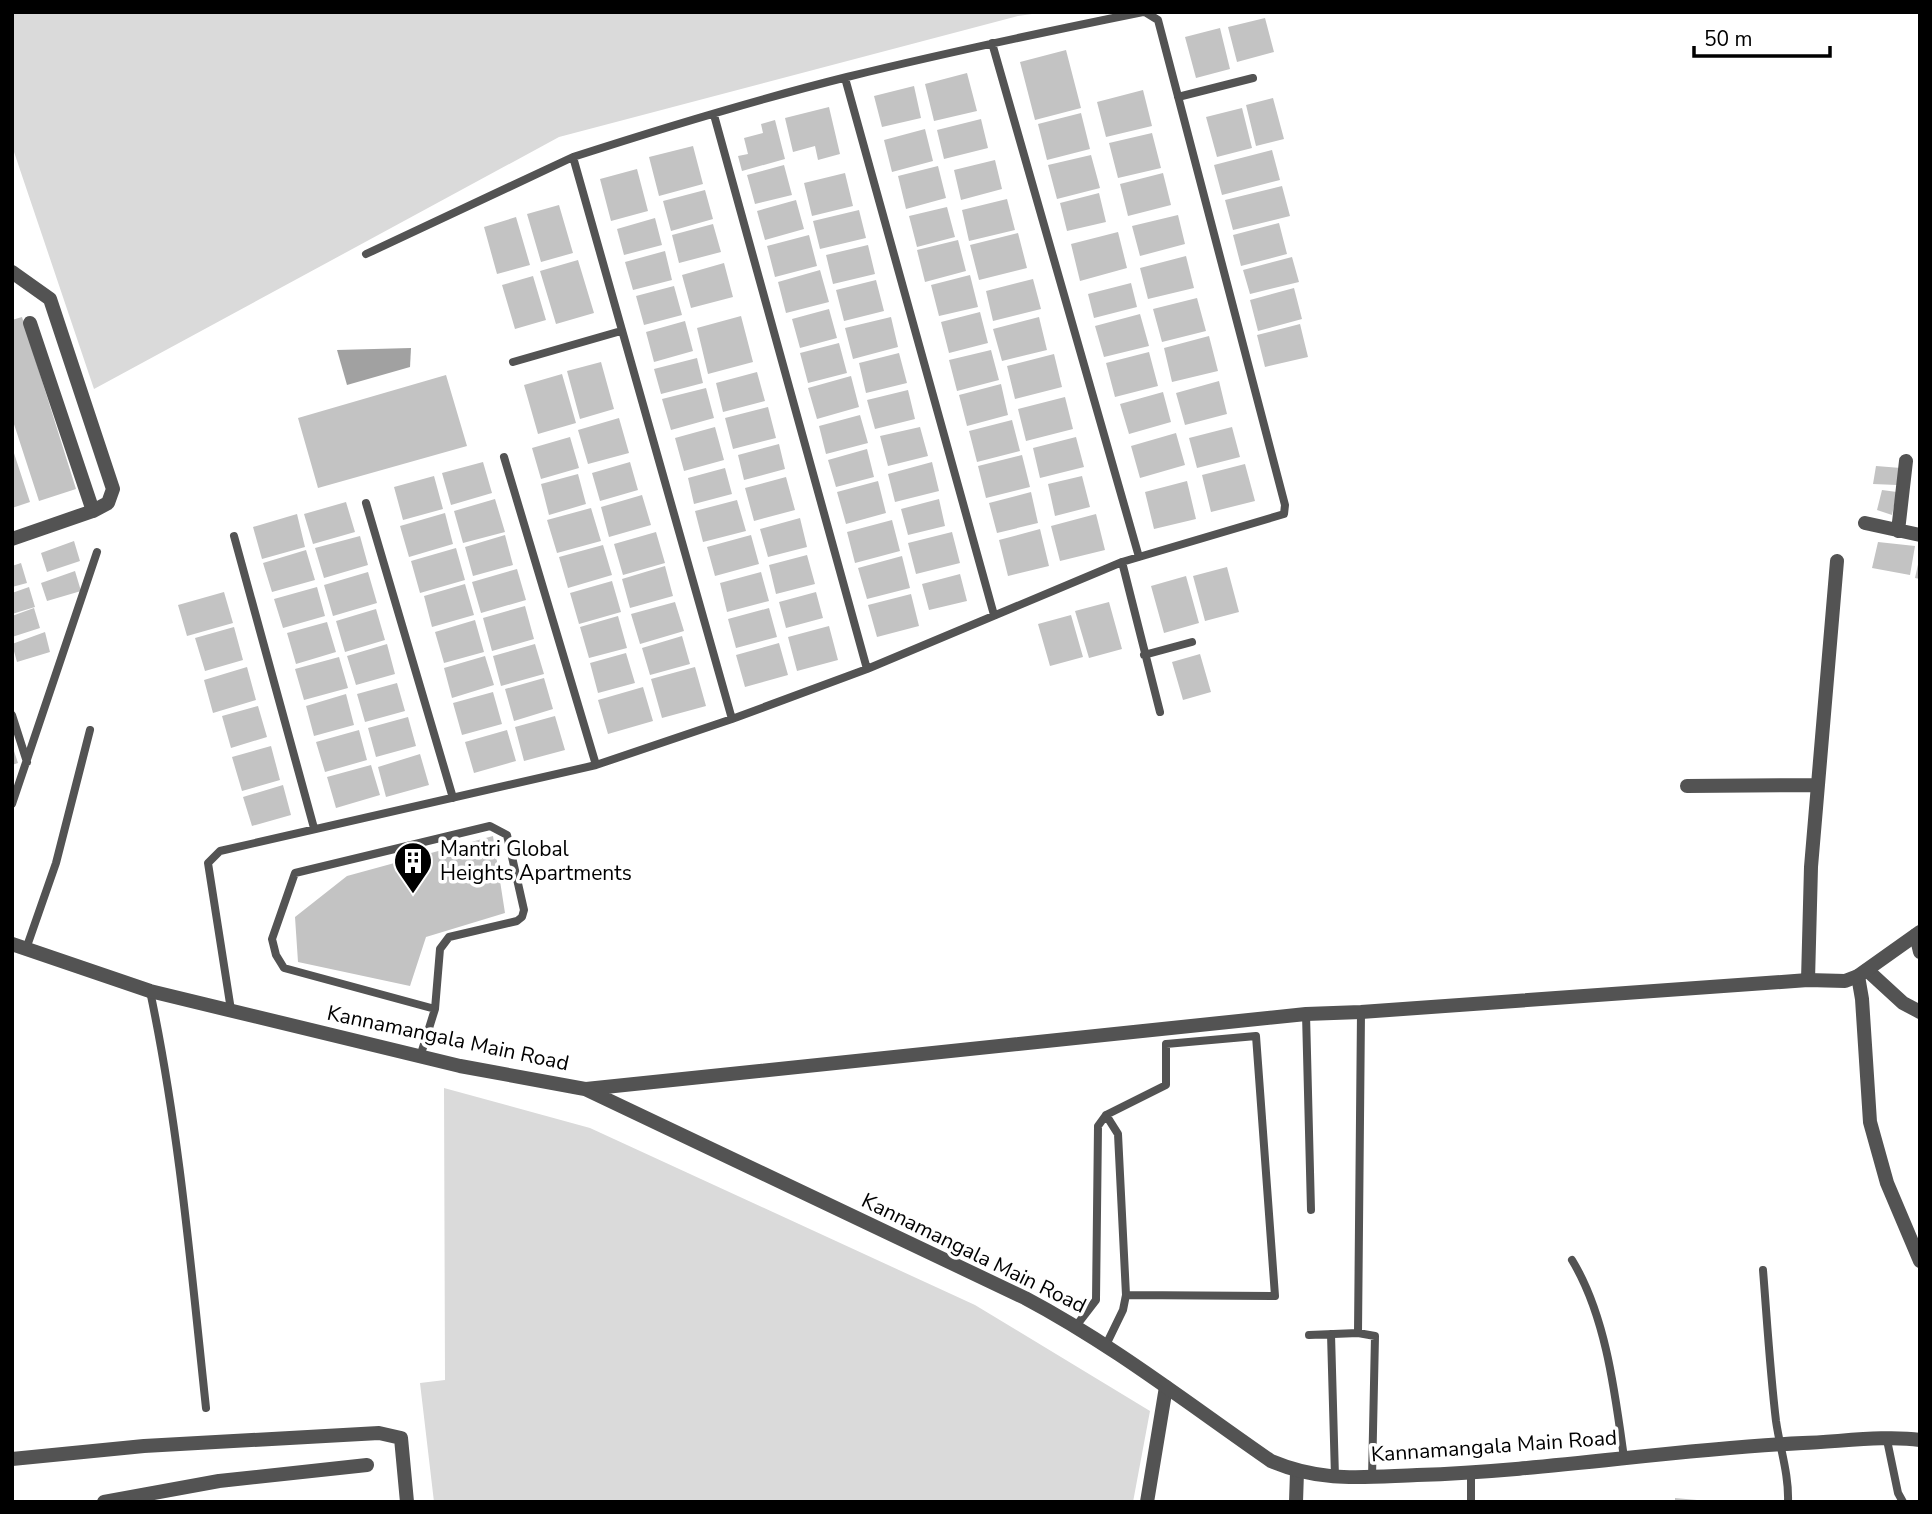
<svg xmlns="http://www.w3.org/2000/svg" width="1932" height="1514" viewBox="0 0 1932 1514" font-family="'Nunito Sans',sans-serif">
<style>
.green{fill:#dadada}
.water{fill:#a1a1a1}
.building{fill:#c3c3c3}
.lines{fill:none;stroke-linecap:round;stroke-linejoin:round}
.service{stroke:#535353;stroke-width:8}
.minor{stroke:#535353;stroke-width:14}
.tertiary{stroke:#535353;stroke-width:14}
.labels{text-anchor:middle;stroke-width:7;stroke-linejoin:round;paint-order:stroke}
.poi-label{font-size:21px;fill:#000;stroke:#fff;text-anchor:start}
.street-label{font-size:21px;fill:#000;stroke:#fff}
</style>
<rect width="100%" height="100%" fill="#fff"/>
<path class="green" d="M12 12H1046L1018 16 559 137 94 389 12 146Z
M444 1088 590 1128 975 1305 1150 1411 1133 1502H434L420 1383 445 1380Z"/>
<path class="water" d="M411 348 410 367 347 385 337 350Z"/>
<path class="building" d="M1265 18 1274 52 1237 62 1228 27Z
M1220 28 1230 69 1196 78 1185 37Z
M1066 50 1081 108 1035 120 1020 62Z
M967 73 977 111 934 121 925 84Z
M914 86 921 118 882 127 874 96Z
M1143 90 1152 126 1106 137 1097 102Z
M1273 98 1284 139 1256 146 1246 105Z
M829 107 840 154 818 160 815 146 793 152 785 118Z
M1242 108 1252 148 1217 157 1206 117Z
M1081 113 1090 149 1047 160 1038 124Z
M981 119 988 148 944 159 937 130Z
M775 120 785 159 742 171 738 156 748 154 744 138 763 133 761 124Z
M925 129 933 161 892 172 884 140Z
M1152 133 1161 168 1118 178 1109 143Z
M693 146 703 184 659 196 649 157Z
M1272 150 1280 180 1222 195 1214 165Z
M1091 155 1100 188 1057 199 1048 165Z
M995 160 1002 189 961 200 954 170Z
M784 165 792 195 755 204 747 175Z
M938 166 946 198 906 209 898 176Z
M637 169 648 211 611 221 600 179Z
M845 173 853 206 812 216 804 183Z
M1163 173 1171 205 1128 216 1120 184Z
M1282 186 1290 216 1233 230 1225 200Z
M705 190 713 219 671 231 663 201Z
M1099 193 1106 222 1067 231 1060 203Z
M1007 199 1015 230 969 241 962 210Z
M796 200 804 229 765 240 757 211Z
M559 205 573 253 541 262 527 214Z
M947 207 955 237 917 247 909 216Z
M859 210 866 238 820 249 813 221Z
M1178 215 1185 244 1140 256 1132 226Z
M516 217 530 265 497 274 484 227Z
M655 218 662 245 624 255 617 229Z
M1279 223 1287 254 1241 266 1233 235Z
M713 224 721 252 679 263 672 235Z
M1118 232 1127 268 1080 281 1071 244Z
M1018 233 1027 268 979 280 970 245Z
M809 235 817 266 775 277 767 246Z
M958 240 966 271 925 282 917 250Z
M868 245 875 274 833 284 826 255Z
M665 251 672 280 633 290 625 262Z
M1186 256 1194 288 1148 299 1140 268Z
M1292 257 1299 282 1250 294 1243 270Z
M578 260 594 313 556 324 540 271Z
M724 263 733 297 691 308 682 275Z
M820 270 829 302 786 313 778 282Z
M970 275 978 307 939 316 931 285Z
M533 276 546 320 515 329 502 285Z
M1033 279 1041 309 993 321 986 291Z
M876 280 884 311 844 321 836 290Z
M1131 283 1137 307 1094 318 1088 294Z
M674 286 682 315 644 325 636 296Z
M1294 288 1302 319 1258 331 1250 300Z
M1197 298 1206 331 1162 342 1153 309Z
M829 309 837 338 800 348 792 319Z
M980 312 988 343 949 353 941 322Z
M1140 314 1149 346 1104 357 1095 326Z
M741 316 753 362 708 374 697 328Z
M22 317 76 489 39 501 12 418V320Z
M891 317 898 347 853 359 845 328Z
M1039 317 1047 350 1002 361 993 329Z
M685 321 693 351 654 362 646 332Z
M1300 324 1308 357 1265 367 1257 335Z
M1209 336 1218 371 1172 382 1164 348Z
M839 343 847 373 808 383 800 353Z
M991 350 999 380 957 391 949 360Z
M1149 352 1158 386 1115 397 1106 363Z
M899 353 907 383 866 393 859 363Z
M1054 354 1062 387 1015 399 1007 366Z
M697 358 703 383 661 394 654 369Z
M601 362 614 409 580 419 567 371Z
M757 372 765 401 723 412 716 383Z
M562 374 576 423 538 434 524 385Z
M446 375 467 446 318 488 298 418Z
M851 376 859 407 817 419 808 388Z
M1219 381 1227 414 1185 425 1176 393Z
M1001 384 1008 415 967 426 959 395Z
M706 388 714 418 671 430 662 399Z
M908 390 915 419 875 429 867 400Z
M1163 392 1171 422 1129 434 1120 404Z
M1065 397 1073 429 1026 441 1018 409Z
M768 407 776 438 733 449 725 418Z
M860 415 868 443 826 454 819 426Z
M619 418 629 453 588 464 578 430Z
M1012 420 1020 451 977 462 969 431Z
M715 427 724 460 684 471 675 438Z
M920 427 928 456 888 466 880 436Z
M1232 427 1240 457 1197 468 1189 438Z
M1176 433 1185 465 1140 478 1131 446Z
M570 437 579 468 541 479 532 448Z
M1076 437 1084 467 1040 478 1033 448Z
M779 444 785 469 744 480 738 455Z
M12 447 30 502 12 508Z
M867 449 874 477 836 487 828 460Z
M1022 455 1030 487 986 498 978 466Z
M483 462 492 493 451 505 442 473Z
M630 462 638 490 600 501 592 473Z
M932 462 939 491 895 502 888 474Z
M1245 464 1255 501 1211 512 1202 475Z
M1876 466 1901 468 1897 485 1873 484Z
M725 468 732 494 694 504 688 478Z
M578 474 586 504 549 515 541 484Z
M434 476 443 509 403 520 394 487Z
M1082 476 1090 507 1055 516 1048 484Z
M786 477 795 510 754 521 745 488Z
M878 481 886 513 846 524 837 492Z
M1187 481 1196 519 1154 529 1145 492Z
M1882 490 1897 492 1892 515 1877 510Z
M1031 492 1038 523 997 533 989 503Z
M642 495 651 525 609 537 601 507Z
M495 499 505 532 463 543 454 511Z
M939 499 945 526 908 535 901 509Z
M737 500 746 531 703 542 695 511Z
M346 502 355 532 313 544 304 514Z
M591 508 601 541 557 553 547 520Z
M445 513 453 544 409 557 400 526Z
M297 514 305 547 262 559 253 527Z
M1096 514 1105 550 1060 561 1051 526Z
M800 518 807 547 768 557 760 529Z
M892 520 900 551 855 563 847 532Z
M1040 529 1049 566 1008 576 999 540Z
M656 532 665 563 623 575 614 544Z
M952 532 960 563 916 574 908 543Z
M505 535 513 565 473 576 465 547Z
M751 535 759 564 715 576 707 547Z
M360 536 368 565 324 578 315 548Z
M74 541 80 561 47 572 41 553Z
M1878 542 1915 546 1910 575 1872 568Z
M603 545 612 575 568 588 559 557Z
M456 548 465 580 420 593 411 561Z
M306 550 315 580 272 592 263 563Z
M807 555 815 584 776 594 769 565Z
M902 556 910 588 867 599 858 568Z
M1919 560 1920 561V579L1915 578Z
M21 563 27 583 12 587V566Z
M665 566 673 596 630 608 622 579Z
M1227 567 1239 612 1205 621 1193 576Z
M517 569 526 600 481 613 472 582Z
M75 571 81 591 47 601 41 583Z
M368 572 377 603 333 616 324 585Z
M761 572 769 601 727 612 720 583Z
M960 574 967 601 929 610 922 584Z
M1186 576 1199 623 1164 633 1151 586Z
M612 581 621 612 579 624 570 593Z
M465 584 474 615 432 627 424 596Z
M29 587 35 607 12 614V593Z
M317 587 325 616 283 628 274 599Z
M224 592 233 623 187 636 178 605Z
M816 592 823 618 786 628 779 602Z
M911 594 919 626 877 637 868 605Z
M675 602 684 631 640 644 631 614Z
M1109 602 1122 649 1089 658 1075 611Z
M525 606 534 639 492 651 483 618Z
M34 608 40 628 12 637V616Z
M769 608 777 637 736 648 728 619Z
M376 609 385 640 345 652 336 621Z
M1071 615 1083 657 1050 666 1038 624Z
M618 616 627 648 589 658 580 627Z
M475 620 484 652 444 663 435 632Z
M327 622 336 652 296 664 287 633Z
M829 626 838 660 797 671 788 637Z
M234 627 243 660 205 671 195 638Z
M45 632 50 652 17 662 12 644Z
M682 636 690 664 650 675 642 648Z
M779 643 788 675 745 687 736 655Z
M387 644 395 674 356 685 347 656Z
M535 644 544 674 501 686 493 656Z
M626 653 635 683 598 693 590 663Z
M1200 654 1211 692 1183 700 1172 662Z
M485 656 494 685 452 698 444 668Z
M339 657 348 688 304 700 295 669Z
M247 667 256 700 213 713 204 680Z
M695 667 706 706 662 718 651 679Z
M544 678 553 709 514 721 505 689Z
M397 683 405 711 365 722 357 694Z
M643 687 653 721 608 734 598 700Z
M493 692 502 724 462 735 453 703Z
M346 694 354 725 314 736 306 706Z
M258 706 267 737 231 748 222 716Z
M555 716 565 750 524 761 515 727Z
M408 717 416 746 376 757 368 728Z
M359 730 367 760 325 772 316 742Z
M507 730 516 761 474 773 465 742Z
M12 745 18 763 12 765Z
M271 746 280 780 242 791 232 757Z
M420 754 429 785 386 797 378 767Z
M371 765 380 795 336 808 327 777Z
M283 785 291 815 252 826 243 797Z
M493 836 505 913 426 937 410 986 298 962 295 917 347 876Z
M1675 1498 1697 1500V1502H1675Z"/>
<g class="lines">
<path class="service" d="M992 43 1139 557
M845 78 994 615
M1178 97 1253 78
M714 115 867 669
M366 254 573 157
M513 362 621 331
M504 457 596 765
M366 503 453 798
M234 536 314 828
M1122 562 1160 712
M1144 655 1192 642
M12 715 27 762
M732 719 573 157C663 128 755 100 847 77 945 53 1044 32 1143 12
M12 804 97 552
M26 949 56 863 90 730
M150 991C179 1128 191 1268 206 1408
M231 1010 208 863 220 851 596 765 732 719 867 669 1122 562 1284 514 1285 505 1158 20 1145 12
M1306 1014 1311 1210
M420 1057 435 1009 440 949 449 937 517 921 522 917 524 910 507 835 490 826 295 873 272 939 276 955 284 968 435 1009
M1106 1115 1118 1134 1126 1295 1123 1310 1106 1345
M1572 1260C1606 1316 1615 1393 1624 1458
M1763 1270C1767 1320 1770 1371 1776 1421 1780 1449 1789 1474 1788 1502
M1076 1326 1096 1300 1098 1126 1106 1115 1166 1085V1044L1256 1036 1275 1296 1126 1295
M1358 1333 1361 1012
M1331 1334 1335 1477
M1309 1335 1358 1333 1375 1336 1372 1478
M1887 1440 1898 1493 1903 1502
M1471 1473V1502"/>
<path class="minor" d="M12 272 50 299 113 489 108 503 93 511 12 539
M30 323 93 511
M1865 523 1920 535
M1898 531 1906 461
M1687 786 1818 785
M1916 935 1920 952
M1867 970 1903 1003 1920 1012
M1858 976 1862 999 1870 1122 1887 1183 1920 1261
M1808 980 1811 867 1837 561
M12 1459 144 1446 379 1433 401 1438 407 1502
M104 1502 219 1481 367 1465
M1147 1502 1166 1387
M1296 1502 1297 1472"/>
<path class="tertiary" d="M12 944 150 991 460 1066 585 1089 1025 1298C1112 1344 1190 1405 1271 1461 1323 1483 1363 1477 1417 1475 1546 1471 1674 1449 1803 1443 1837 1442 1887 1435 1920 1440
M586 1089 1306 1014 1361 1012 1808 980 1845 981 1858 976 1920 932"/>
</g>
<defs>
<symbol id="building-pin" viewBox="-11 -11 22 30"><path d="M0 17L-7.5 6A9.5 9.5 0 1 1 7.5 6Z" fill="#000" stroke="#fff"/><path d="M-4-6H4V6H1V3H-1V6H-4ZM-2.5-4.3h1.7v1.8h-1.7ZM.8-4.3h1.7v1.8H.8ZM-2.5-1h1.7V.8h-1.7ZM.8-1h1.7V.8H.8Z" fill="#fff"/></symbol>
</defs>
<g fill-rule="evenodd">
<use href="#building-pin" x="391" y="839" width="44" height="60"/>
</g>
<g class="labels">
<g class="poi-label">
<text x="440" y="856">Mantri Global<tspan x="440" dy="24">Heights Apartments</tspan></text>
</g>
<g class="street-label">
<text transform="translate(448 1038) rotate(12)" y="7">Kannamangala Main Road</text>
<text transform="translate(974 1253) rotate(26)" y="7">Kannamangala Main Road</text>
<text transform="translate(1494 1446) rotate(-4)" y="7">Kannamangala Main Road</text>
</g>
</g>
<rect width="1932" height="1514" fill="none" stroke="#000000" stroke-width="28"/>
<path d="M1694 46v10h136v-10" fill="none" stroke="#000000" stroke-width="3.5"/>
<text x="1704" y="46" font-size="21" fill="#000000" stroke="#ffffff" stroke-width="5" paint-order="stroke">50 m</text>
</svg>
